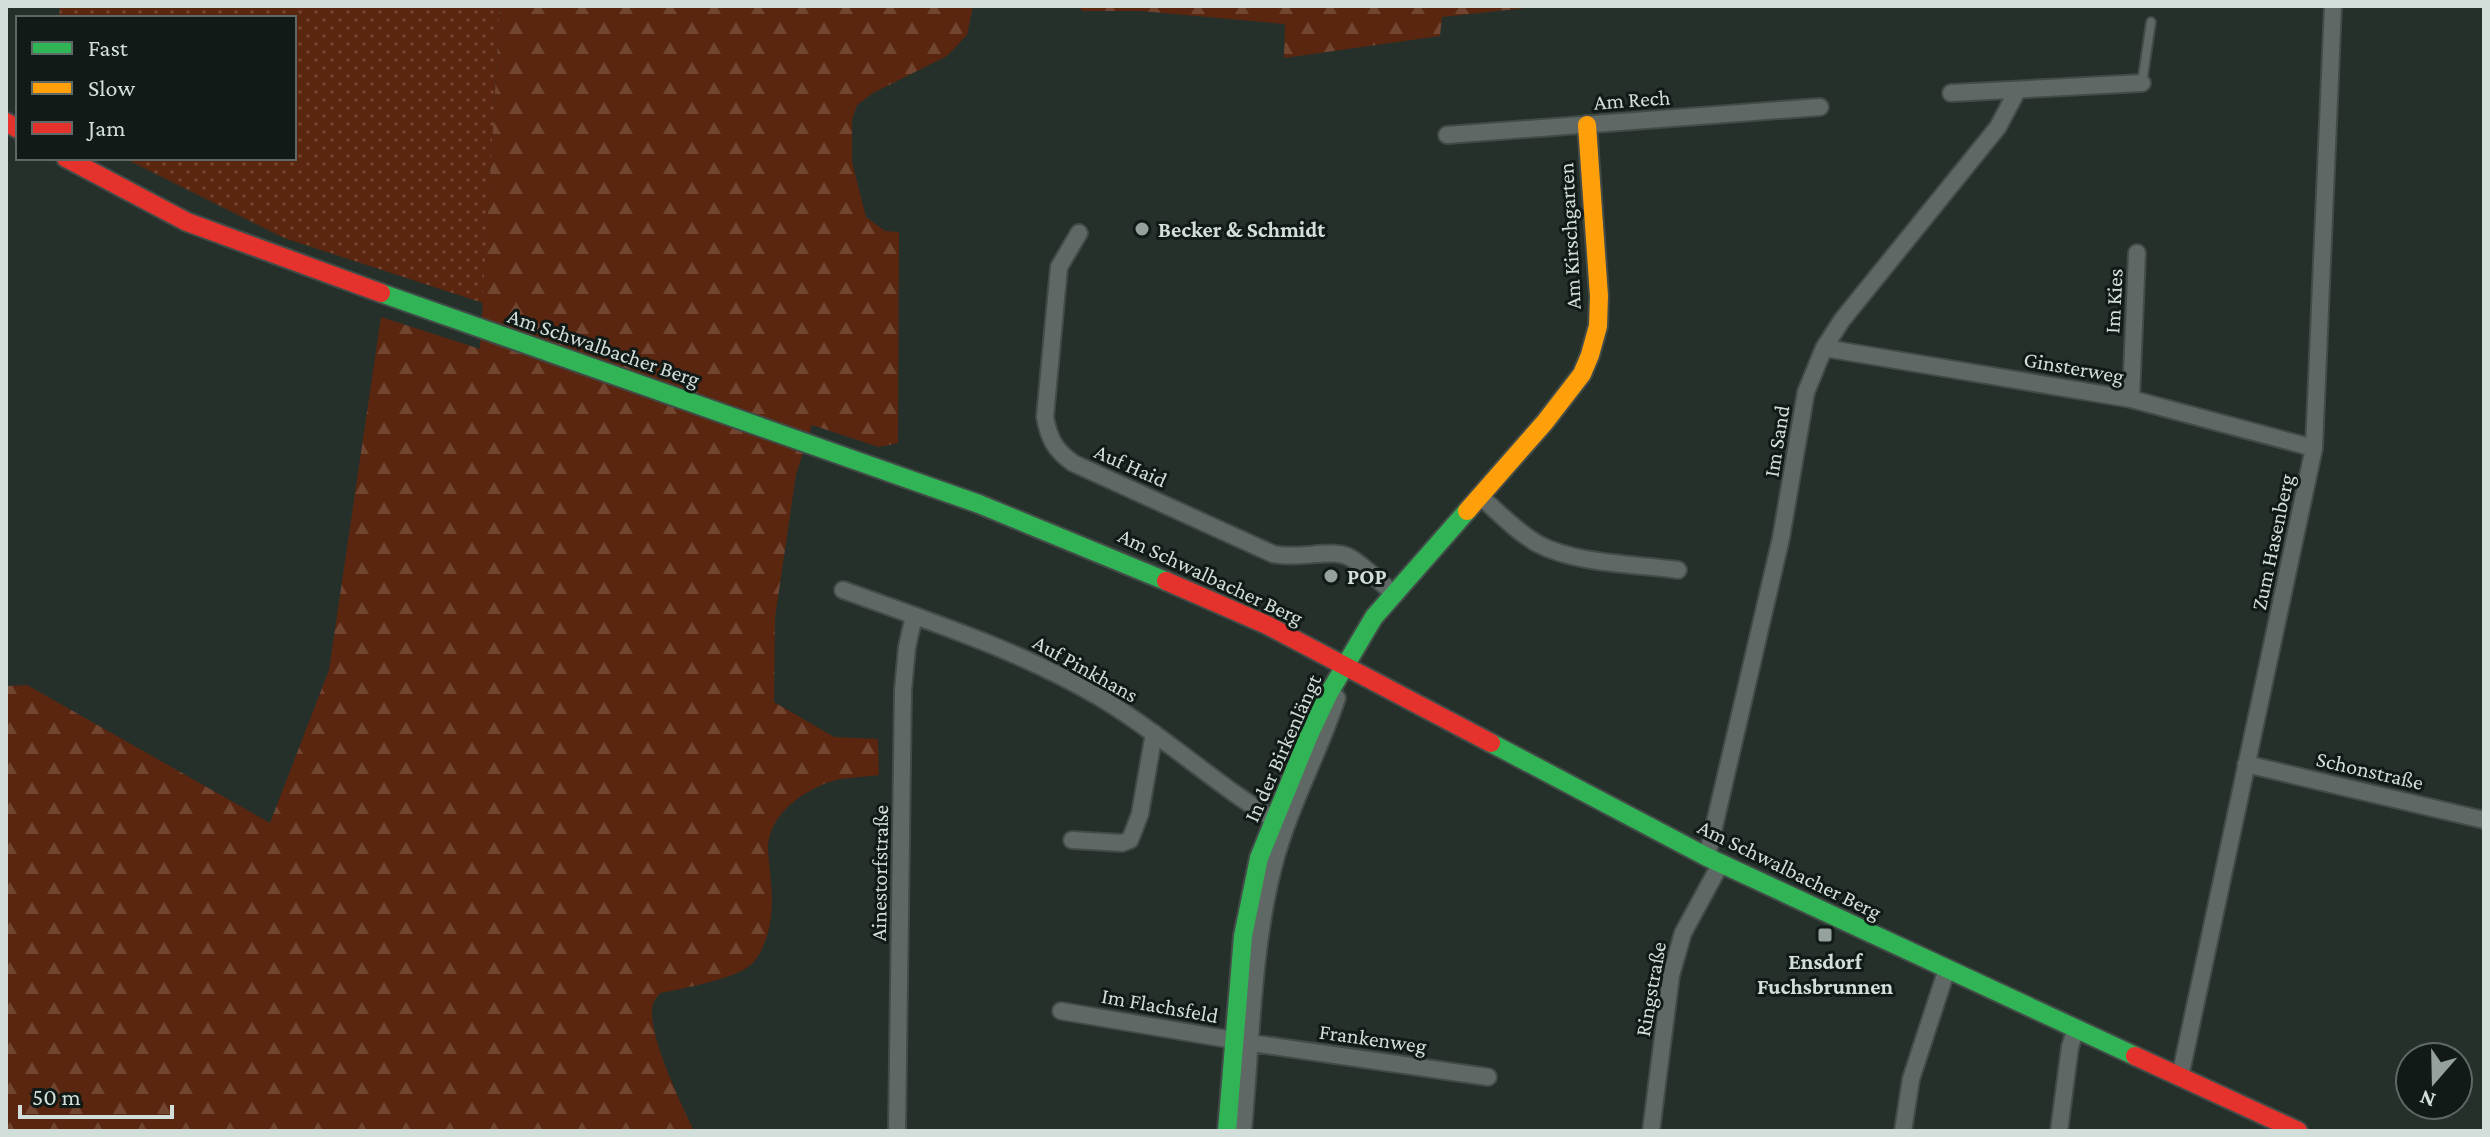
<svg xmlns="http://www.w3.org/2000/svg" width="2490" height="1137" viewBox="0 0 2490 1137" font-family="'Crimson Pro',serif">
<style>
.grass{fill:url(#grass-dots)}
.forest{fill:url(#forest-firs)}
.lines{fill:none;stroke-linecap:round;stroke-linejoin:round}
.lane-casing{stroke:#424b47;stroke-width:12}
.street-casing{stroke:#424b47;stroke-width:20}
.fast-casing{stroke:#424b47;stroke-width:22}
.slow-casing{stroke:#424b47;stroke-width:22}
.jam-casing{stroke:#424b47;stroke-width:22}
.lane{stroke:#606865;stroke-width:8}
.street{stroke:#606865;stroke-width:16}
.fast{stroke:#30b455;stroke-width:18}
.slow{stroke:#ff9f0a;stroke-width:18}
.jam{stroke:#e5322d;stroke-width:18}
.poi-dot{fill:#95a19c;stroke:#111a16;stroke-width:3}
.labels{text-anchor:middle;stroke-width:6;stroke-linejoin:round;paint-order:stroke}
.street-label{font-size:22px;fill:#d2ded9;stroke:#111a16}
.poi-label{font-size:22px;font-weight:bold;fill:#d2ded9;stroke:#111a16;text-anchor:start}
</style>
<defs>
<pattern id="grass-dots" width="8" height="8" patternUnits="userSpaceOnUse" patternTransform="scale(2)"><rect width="8" height="8" fill="#5b260f"/><path d="M2 2h.1M6 6h.1" fill="none" stroke="#724531" stroke-width="1.8" stroke-linecap="round"/></pattern>
<pattern id="forest-firs" width="22" height="20" patternUnits="userSpaceOnUse" patternTransform="scale(2)"><rect width="22" height="20" fill="#5b260f"/><path d="M5 1l3.5 6h-7zM16 11l3.5 6h-7z" fill="#724531"/></pattern>
</defs>
<rect width="100%" height="100%" fill="#25302b"/>
<path class="grass" d="M60 6H500L483 303 284 238 124 158H294V18H59Z"/>
<path class="forest" d="M500 6H973L967 35 947 56 873 93 857 105 852 120V162L866 217 885 231 899 232 898 443 879 447 812 425 796 474 775 618 774 702 834 737 878 739 879 775C865 777 849 777 836 780 804 789 767 815 768 850 770 878 776 908 767 936 763 947 759 959 748 967 732 979 681 989 660 993 658 996 654 1001 653 1004 645 1029 682 1106 694 1131H6V686L27 685 270 823 329 670 381 317 480 349Z
M1079 6H1546L1442 17 1440 36 1284 58 1285 24 1141 11H1082Z"/>
<g class="lines">
<defs>
<path id="lane" d="M2142 83 2151 22"/>
<path id="street" d="M1951 93 2142 83
M1447 135 1820 107
M1079 233 1059 267 1045 417C1049 439 1055 450 1073 463L1273 554C1298 560 1331 548 1349 557 1360 562 1382 584 1393 593
M1824 348 2131 399 2314 448
M2131 399 2137 253
M1481 497C1499 513 1517 532 1538 544 1576 564 1635 564 1678 570
M843 590C931 622 1019 650 1101 698 1165 736 1220 789 1285 826
M2246 764 2484 820
M1072 840 1122 843 1130 840 1140 814 1154 733
M1707 857 1781 538 1806 392 1824 348 1842 320 1998 127 2017 91
M1061 1011 1251 1043 1488 1077
M2180 1077 2314 448 2333 6
M897 1131 903 690 907 647 914 616
M1243 1131C1251 1045 1252 948 1274 864 1289 807 1318 755 1337 698
M1651 1131 1671 975 1683 933 1721 863
M1903 1131 1911 1079 1947 969
M2059 1131 2070 1047 2076 1028"/>
<path id="fast" d="M381 293 979 504 1166 581
M1491 743 1707 857 2135 1056
M1227 1131 1243 936 1259 858 1309 735 1329 693 1374 617 1467 511"/>
<path id="slow" d="M1467 511 1545 422 1582 374 1590 355 1598 326 1599 296 1587 125"/>
<path id="jam" d="M6 122 18 129
M66 158 187 222 381 293
M1166 581 1267 625 1491 743
M2135 1056 2298 1131"/>
</defs>
<use href="#lane" class="lane-casing"/>
<use href="#street" class="street-casing"/>
<use href="#fast" class="fast-casing"/>
<use href="#slow" class="slow-casing"/>
<use href="#jam" class="jam-casing"/>
<use href="#lane" class="lane"/>
<use href="#street" class="street"/>
<use href="#fast" class="fast"/>
<use href="#slow" class="slow"/>
<use href="#jam" class="jam"/>
</g>
<g class="poi-dot">
<circle cx="1142" cy="229" r="8"/>
<circle cx="1331" cy="576" r="8"/>
<rect x="1817" y="927" width="16" height="16" rx="4"/>
</g>
<g class="labels">
<g class="street-label">
<text transform="translate(1632 99) rotate(-4)" y="8">Am Rech</text>
<text transform="translate(1569 236) rotate(-93)" y="8">Am Kirschgarten</text>
<text transform="translate(2113 301) rotate(-87)" y="8">Im Kies</text>
<text transform="translate(604 347) rotate(19)" y="8">Am Schwalbacher Berg</text>
<text transform="translate(2074 367) rotate(10)" y="8">Ginsterweg</text>
<text transform="translate(1776 441) rotate(-81)" y="8">Im Sand</text>
<text transform="translate(1131 465) rotate(24)" y="8">Auf Haid</text>
<text transform="translate(2272 542) rotate(-78)" y="8">Zum Hasenberg</text>
<text transform="translate(1211 576) rotate(25)" y="8">Am Schwalbacher Berg</text>
<text transform="translate(1086 668) rotate(29)" y="8">Auf Pinkhans</text>
<text transform="translate(1282 748) rotate(-66)" y="8">In der Birkenlängt</text>
<text transform="translate(2370 770) rotate(13)" y="8">Schonstraße</text>
<text transform="translate(1790 869) rotate(26)" y="8">Am Schwalbacher Berg</text>
<text transform="translate(879 873) rotate(-89)" y="8">Ainestorfstraße</text>
<text transform="translate(1650 989) rotate(-80)" y="8">Ringstraße</text>
<text transform="translate(1160 1005) rotate(10)" y="8">Im Flachsfeld</text>
<text transform="translate(1373 1038) rotate(8)" y="8">Frankenweg</text>
</g>
<g class="poi-label">
<text x="1158" y="237">Becker &amp; Schmidt</text>
<text x="1347" y="584">POP</text>
<text x="1825" y="969" text-anchor="middle">Ensdorf<tspan x="1825" dy="25">Fuchsbrunnen</tspan></text>
</g>
</g>
<rect width="2490" height="1137" fill="none" stroke="#d2ded9" stroke-width="16"/>
<rect x="16" y="16" width="280" height="144" fill="#111a16" stroke="#5e6864" stroke-width="2"/>
<rect x="32" y="42" width="40" height="12" fill="#30b455" stroke="#5e6864" stroke-width="2"/>
<text x="88" y="56" font-size="24" fill="#d2ded9">Fast</text>
<rect x="32" y="82" width="40" height="12" fill="#ff9f0a" stroke="#5e6864" stroke-width="2"/>
<text x="88" y="96" font-size="24" fill="#d2ded9">Slow</text>
<rect x="32" y="122" width="40" height="12" fill="#e5322d" stroke="#5e6864" stroke-width="2"/>
<text x="88" y="136" font-size="24" fill="#d2ded9">Jam</text>
<g transform="translate(2434 1081) rotate(200)"><circle r="38" fill="#111a16" stroke="#5e6864" stroke-width="2"/>
<path d="M0-6L14 30L0 20L-14 30Z" fill="#95a19c"/>
<text y="-12" font-size="22" font-weight="bold" text-anchor="middle" fill="#d2ded9">N</text>
</g>
<path d="M20 1105v12h152v-12" fill="none" stroke="#d2ded9" stroke-width="4"/>
<text x="32" y="1105" font-size="24" fill="#d2ded9" stroke="#111a16" stroke-width="6" paint-order="stroke">50 m</text>
</svg>
